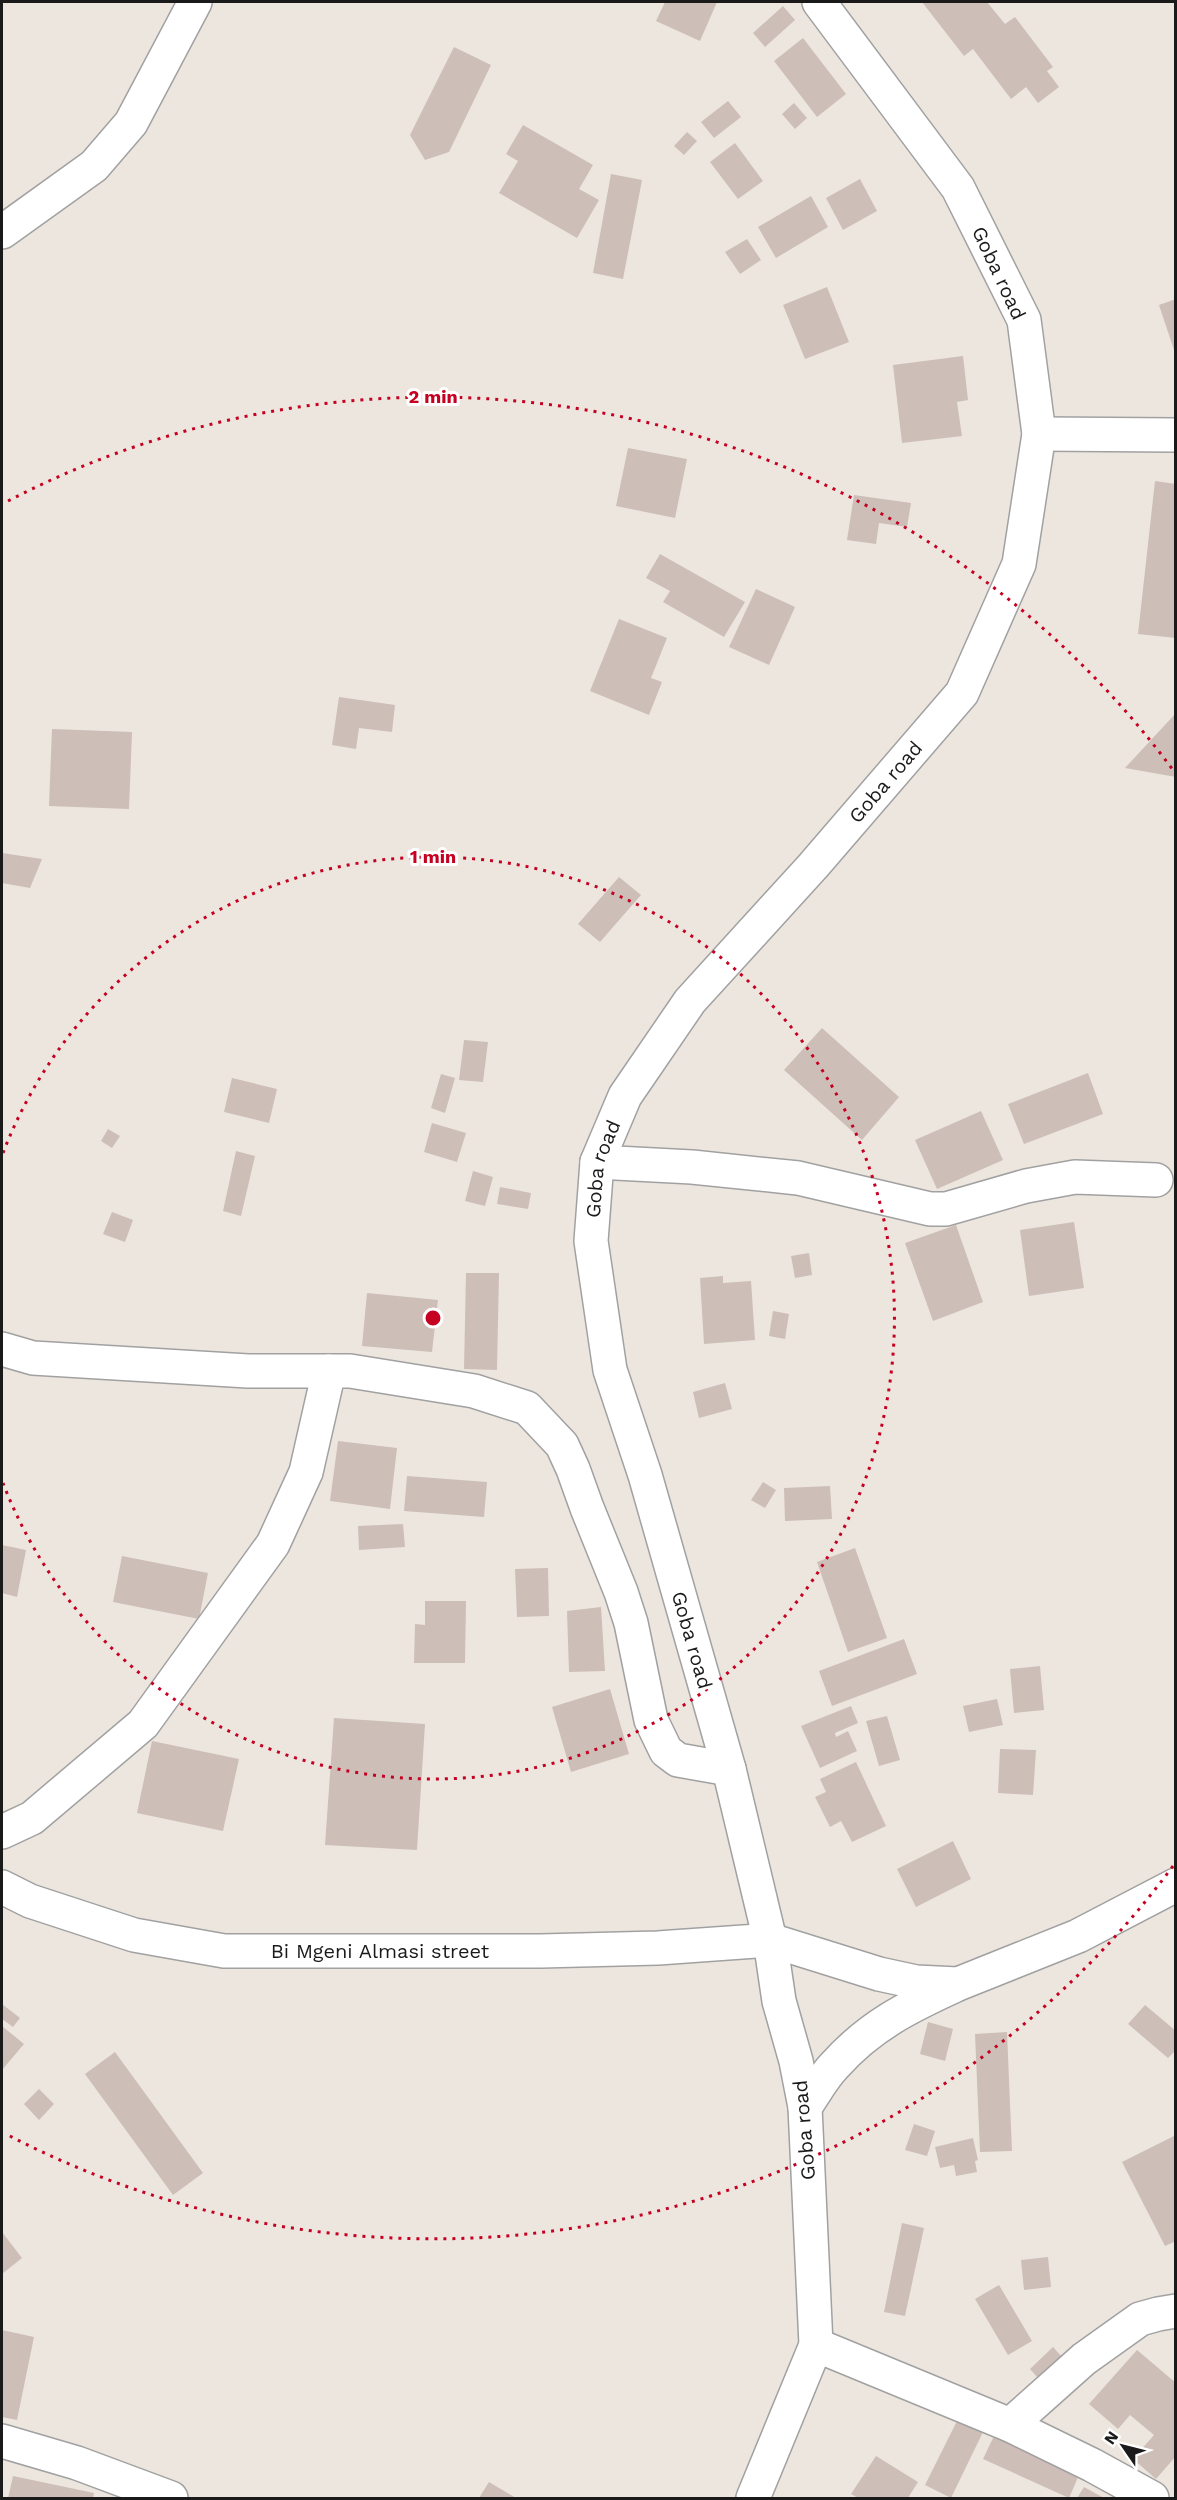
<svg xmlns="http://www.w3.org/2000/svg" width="1177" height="2500" viewBox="0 0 1177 2500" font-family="'Work Sans',sans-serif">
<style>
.building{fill:#cdbeb8}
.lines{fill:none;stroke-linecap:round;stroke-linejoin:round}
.minor-casing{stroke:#a1a1a1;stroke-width:36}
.minor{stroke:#fff;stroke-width:33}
.ring{fill:none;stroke:#c50021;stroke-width:3;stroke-dasharray:3 6}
.labels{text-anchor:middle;stroke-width:6;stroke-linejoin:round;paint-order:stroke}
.street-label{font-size:20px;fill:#1a1a1a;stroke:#fff}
.centre{fill:#c50021;stroke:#fff;stroke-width:3}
.ring-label{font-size:18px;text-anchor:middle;font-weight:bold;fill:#c50021;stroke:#fff;stroke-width:6;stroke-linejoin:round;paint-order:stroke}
</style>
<rect width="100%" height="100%" fill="#ede6df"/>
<path class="building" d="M665 2H717L700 41 656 21Z
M922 2H987L1005 24 1015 17 1053 67 1047 71 1059 87 1038 103 1026 87 1011 99 973 49 964 56Z
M783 6 795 20 765 47 753 33Z
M803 38 846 94 817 117 774 61Z
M454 47 491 65 449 152 425 160 410 135Z
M728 101 741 117 714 138 701 122Z
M794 103 807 118 795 129 782 114Z
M523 125 593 165 579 189 599 200 577 238 499 193 518 161 506 154Z
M687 132 697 141 684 155 674 146Z
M735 143 763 181 738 199 710 162Z
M611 174 642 180 623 279 593 273Z
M860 179 877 211 843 230 826 198Z
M811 196 828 227 776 258 758 227Z
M747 239 761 260 740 274 725 252Z
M827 287 849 342 805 359 783 305Z
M1176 299V353H1175L1159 305Z
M963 356 968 400 957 402 962 436 902 443 893 365Z
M628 448 687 459 675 518 616 506Z
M1155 481 1176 484V638L1138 634Z
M854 495 911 503 907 527 879 523 876 544 847 540Z
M660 554 745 602 724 637 663 602 670 591 646 578Z
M756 589 795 607 769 665 729 647Z
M619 619 667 638 651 678 662 682 649 715 590 691Z
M339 697 395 705 392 732 359 728 356 749 332 745Z
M1176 713V777L1125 768Z
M52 729 132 732 129 809 49 806Z
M2 853 42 859 30 888 2 883Z
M619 877 641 895 600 942 578 924Z
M822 1028 899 1097 862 1140 784 1070Z
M464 1040 488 1042 483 1082 459 1080Z
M1088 1073 1103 1114 1024 1144 1008 1104Z
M441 1074 455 1078 445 1113 431 1108Z
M232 1078 277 1089 269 1123 224 1112Z
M981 1111 1003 1160 937 1189 915 1140Z
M432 1123 466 1133 457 1162 424 1152Z
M108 1129 120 1136 112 1148 101 1141Z
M236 1151 255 1156 241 1216 223 1211Z
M473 1171 493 1177 485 1206 465 1201Z
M500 1187 531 1193 528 1209 497 1204Z
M112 1212 133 1220 125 1242 103 1234Z
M1074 1222 1084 1288 1029 1296 1020 1230Z
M956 1225 983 1302 933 1321 905 1243Z
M809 1253 812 1275 795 1278 791 1256Z
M466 1273H499L497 1370 464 1369Z
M723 1276V1283L751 1281 755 1340 704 1344 700 1278Z
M367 1293 438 1300 432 1352 362 1346Z
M773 1311 789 1314 785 1339 769 1336Z
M725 1383 732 1409 699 1418 693 1392Z
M338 1441 397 1448 390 1509 330 1501Z
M407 1476 487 1482 484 1517 404 1511Z
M763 1482 776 1490 765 1508 751 1500Z
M830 1486 832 1519 785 1521 784 1488Z
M403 1524 405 1547 359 1550 358 1526Z
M2 1545 26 1550 17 1597 2 1593Z
M855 1548 887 1638 848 1652 817 1562Z
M122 1556 208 1573 199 1619 113 1602Z
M548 1568 549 1616 517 1617 515 1569Z
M425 1601H466L465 1663H414L415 1624 425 1625Z
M601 1607 605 1671 569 1672 567 1611Z
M904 1639 917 1674 832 1706 819 1671Z
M1040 1666 1044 1710 1014 1713 1010 1669Z
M610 1689 629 1754 571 1772 552 1707Z
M997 1699 1003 1725 969 1732 963 1706Z
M851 1706 858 1723 835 1733 836 1737 848 1731 857 1751 820 1768 801 1726Z
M887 1716 900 1760 879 1766 866 1721Z
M334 1718 425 1724 417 1850 325 1845Z
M152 1741 239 1759 223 1831 137 1813Z
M1000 1749 1036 1750 1033 1795 998 1793Z
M856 1762 886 1826 852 1842 841 1821 830 1827 815 1797 826 1792 820 1779Z
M953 1841 971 1879 916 1907 897 1869Z
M2 2004 20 2018 13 2027 2 2019Z
M1145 2005 1176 2031V2050L1168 2058 1128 2024Z
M928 2022 953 2029 945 2061 920 2054Z
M2 2026 24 2044 2 2070Z
M1007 2032 1012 2151 980 2152 975 2034Z
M115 2052 203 2173 173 2195 85 2074Z
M39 2089 54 2104 39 2120 24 2104Z
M914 2124 935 2131 927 2156 905 2150Z
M1176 2135V2241L1165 2246 1122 2162Z
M973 2138 978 2160 975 2161 977 2172 956 2176 954 2165 940 2168 935 2147Z
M902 2223 924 2228 905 2316 884 2312Z
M2 2232 22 2258 2 2274Z
M1048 2257 1051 2287 1024 2290 1021 2260Z
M999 2285 1032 2341 1008 2355 975 2299Z
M2 2330 34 2337 17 2420 2 2417Z
M1053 2347 1063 2358 1039 2379 1030 2369Z
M1137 2350 1176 2383V2456L1156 2479 1133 2459 1154 2435 1130 2415 1118 2429 1089 2404Z
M958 2419 983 2432 951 2498 925 2485Z
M994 2436 1079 2475 1069 2498 983 2459Z
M876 2456 918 2482 908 2498H858L851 2494Z
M13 2476 94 2493 93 2498H8Z
M489 2482 516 2498H479Z
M1084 2487 1104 2498H1077Z"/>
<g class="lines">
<defs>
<g id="minor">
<path d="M2 232 94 166 131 123 195 2"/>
<path d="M1039 434 1176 435"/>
<path d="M597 1162 692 1167 798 1178 930 1209H946L1026 1186 1075 1177 1156 1180"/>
<path d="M2 1349 33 1358 248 1371H350L474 1391 527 1408 562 1445 573 1469 587 1508 621 1592 631 1623 651 1720 666 1751 678 1760 729 1769"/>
<path d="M2 1832 32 1818 143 1724 273 1544 306 1472 329 1371"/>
<path id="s1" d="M2 1887 30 1901 134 1935 224 1951H541L658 1948 770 1940 879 1974 916 1982 958 1984 1078 1936 1176 1885"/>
<path d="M805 2107C815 2093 823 2077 835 2065 870 2026 908 2007 954 1986"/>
<path d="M816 2345 1010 2425 1092 2465 1152 2498"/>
<path d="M1010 2425 1084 2359 1140 2319 1158 2314 1176 2311"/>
<path d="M2 2441 77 2463 171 2498"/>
<path id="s2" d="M753 2498 816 2345 805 2107 796 2061 779 2001 770 1940 729 1769 645 1475 610 1370 591 1241 597 1162 625 1096 690 1001 813 866 962 693 1019 564 1039 434 1024 320 958 188 819 2"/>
</g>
</defs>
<use href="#minor" class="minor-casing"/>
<use href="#minor" class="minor"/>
</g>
<g class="ring">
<path d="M3 1153A461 461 0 1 1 3 1483"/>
<path d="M1173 1866A921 921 0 0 1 8 2135M8 501A921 921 0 0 1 1173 770"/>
</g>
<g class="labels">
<g class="street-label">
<text transform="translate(999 273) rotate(65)" y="7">Goba road</text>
<text dy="7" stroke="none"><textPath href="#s2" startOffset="1857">Goba road</textPath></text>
<text dy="7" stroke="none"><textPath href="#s2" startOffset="1371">Goba road</textPath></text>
<text transform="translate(692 1640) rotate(74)" y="7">Goba road</text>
<text dy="7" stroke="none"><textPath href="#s1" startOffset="388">Bi Mgeni Almasi street</textPath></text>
<text transform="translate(804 2130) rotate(-95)" y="7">Goba road</text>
</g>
</g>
<circle cx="433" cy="1318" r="9" class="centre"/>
<g class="ring-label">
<text x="433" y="403">2 min</text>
<text x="433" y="863">1 min</text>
</g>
<rect width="1177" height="2500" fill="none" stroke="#1a1a1a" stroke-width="6"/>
<g transform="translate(1123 2446) rotate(305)" stroke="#ffffff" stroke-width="4.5" paint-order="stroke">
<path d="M0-4.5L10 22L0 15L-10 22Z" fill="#1a1a1a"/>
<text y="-9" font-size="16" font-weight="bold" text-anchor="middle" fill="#1a1a1a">N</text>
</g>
</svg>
